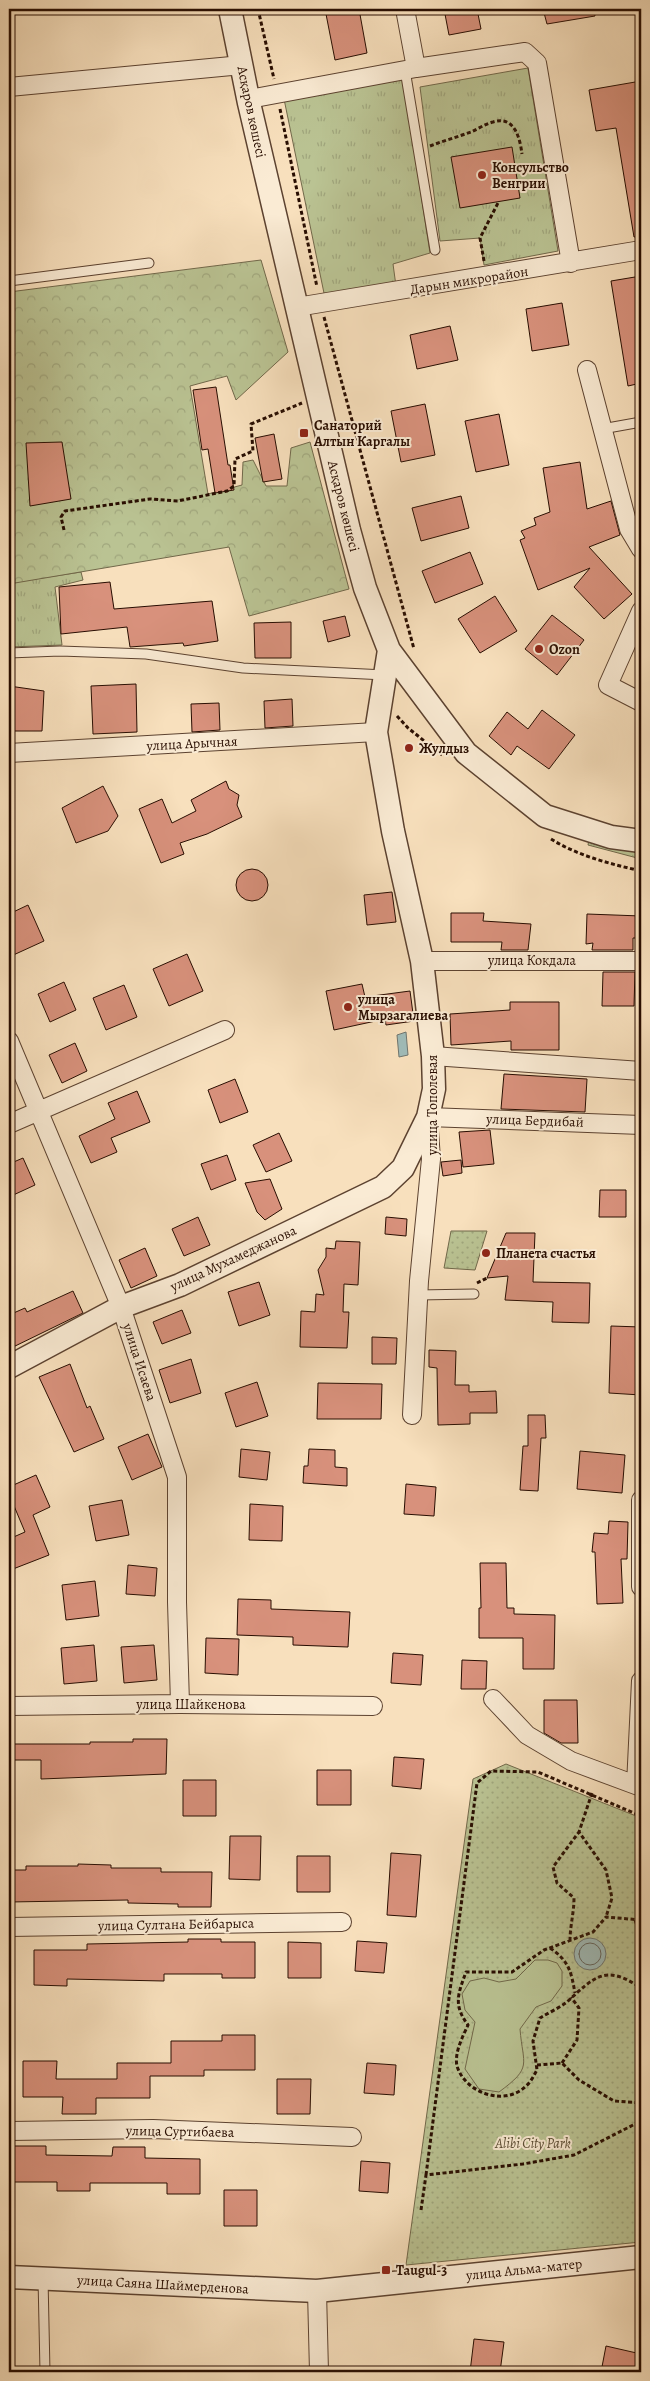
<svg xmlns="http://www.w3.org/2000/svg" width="650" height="2381" viewBox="0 0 650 2381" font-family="Alegreya,serif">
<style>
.grass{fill:url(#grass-tufts);stroke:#71684a}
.forest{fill:url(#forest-crowns);stroke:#71684a}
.park{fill:url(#park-dots);stroke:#71684a}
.pitch{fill:#bac393;stroke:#71684a}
.water{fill:#9fbbb8;stroke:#6f756f}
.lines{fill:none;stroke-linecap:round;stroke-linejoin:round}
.shore{stroke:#64645c;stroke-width:1}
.building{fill:#d8917c;stroke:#280d01}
.service-casing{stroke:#5c4230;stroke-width:11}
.minor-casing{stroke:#5c4230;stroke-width:20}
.tertiary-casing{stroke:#5c4230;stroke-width:25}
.path{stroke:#280d01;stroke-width:3;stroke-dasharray:4 2.5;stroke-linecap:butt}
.service{stroke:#faebd4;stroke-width:9}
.minor{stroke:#faebd4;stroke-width:18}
.tertiary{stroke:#faebd4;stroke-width:22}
.poi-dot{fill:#8f2418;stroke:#faebd4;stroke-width:2}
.labels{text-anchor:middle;stroke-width:4;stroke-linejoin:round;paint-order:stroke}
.street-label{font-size:14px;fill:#280d01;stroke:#faebd4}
.poi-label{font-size:14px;font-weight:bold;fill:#280d01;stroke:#faebd4;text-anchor:start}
.park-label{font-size:14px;font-style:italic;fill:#5b4d34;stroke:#faebd4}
</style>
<defs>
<pattern id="grass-tufts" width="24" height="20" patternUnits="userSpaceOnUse" patternTransform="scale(1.25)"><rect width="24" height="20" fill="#bac393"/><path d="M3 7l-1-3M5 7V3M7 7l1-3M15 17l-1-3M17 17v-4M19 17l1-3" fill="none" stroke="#a0a67d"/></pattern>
<pattern id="forest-crowns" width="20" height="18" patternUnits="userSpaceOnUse" patternTransform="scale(1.25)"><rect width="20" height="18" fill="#bac393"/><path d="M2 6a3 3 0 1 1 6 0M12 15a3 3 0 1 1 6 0" fill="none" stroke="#a0a67d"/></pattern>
<pattern id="park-dots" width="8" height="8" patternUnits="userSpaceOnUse" patternTransform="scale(1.25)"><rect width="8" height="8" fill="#bac393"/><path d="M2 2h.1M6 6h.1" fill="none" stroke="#a0a67d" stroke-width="1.8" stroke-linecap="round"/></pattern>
</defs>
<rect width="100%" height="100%" fill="#f8e0bd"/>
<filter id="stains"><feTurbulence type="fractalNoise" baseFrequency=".004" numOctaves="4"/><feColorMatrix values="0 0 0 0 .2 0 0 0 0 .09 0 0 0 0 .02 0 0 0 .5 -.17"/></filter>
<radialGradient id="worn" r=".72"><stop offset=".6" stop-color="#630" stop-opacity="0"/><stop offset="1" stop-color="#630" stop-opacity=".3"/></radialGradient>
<path class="grass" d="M528 68 558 251 484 265 480 238 440 241 420 87Z
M403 78 430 253 393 264 396 286 325 298 284 99Z
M81 572 83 580 55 587 62 645 9 647V583Z
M589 839 641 850V859L588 845Z"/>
<path class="forest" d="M261 260 288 352 236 400 227 376 190 386 208 494 242 485 243 462 253 460 266 486H287L291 448 310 442 349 589 249 616 229 547 9 584V292Z"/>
<path class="park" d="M451 1231H487L475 1270 444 1268Z
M506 1764 641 1818V2242L406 2265 473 1779Z"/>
<path class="pitch" d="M535 1960H548L557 1963 562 1971V1986L551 2001 536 2007 520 2029C523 2066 533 2067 499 2092L479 2089 465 2069 475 2022 465 2010 462 1994 470 1981 484 1978 499 1982 516 1979Z"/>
<path class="water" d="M406 1032 408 1055 399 1057 397 1035Z
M574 1954a16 16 0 1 1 32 0a16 16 0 1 1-32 0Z"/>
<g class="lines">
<path class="shore" d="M579 1954a11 11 0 1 1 22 0a11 11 0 1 1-22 0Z"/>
</g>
<path class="building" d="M325 9H359L367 53 335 60Z
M444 9H477L481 29 449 35Z
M543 9H594L595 16 547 24Z
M641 81V236L634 237 616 128 596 131 589 90Z
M512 147 520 198 460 208 451 157Z
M641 276V383L628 386 611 281Z
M562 303 569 345 532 351 526 309Z
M450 326 458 360 417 369 410 335Z
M216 387 228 465H230L234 490 215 493 208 449 202 450 193 390Z
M425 404 435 455 401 462 391 411Z
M499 414 509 465 476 472 465 421Z
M274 434 282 479 263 482 255 438Z
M62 442 71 499 30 506 26 443Z
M580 462 587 509 611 501 620 535 589 547 632 594 604 619 574 587 590 568 538 590 520 540 525 538 521 531 536 525 534 518 550 512 543 468Z
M461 496 469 528 421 541 412 508Z
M470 552 483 584 435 603 422 571Z
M110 582 114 609 212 601 218 641 184 646 183 643 130 647 127 627 61 634 59 587Z
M495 596 517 631 480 653 458 619Z
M552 615 584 640 557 675 525 649Z
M345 616 350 636 328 642 323 621Z
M291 622V658H255L254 623Z
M136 684 137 732 93 734 91 686Z
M9 686 44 691 42 731H9Z
M292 699 293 726 265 728 264 701Z
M219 703 220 730 192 732 191 704Z
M542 710 575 735 549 769 517 746 511 755 489 736 507 712 528 729Z
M226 781 229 789 239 795 237 805 242 817 207 834 180 843 184 854 161 863 139 809 162 799 172 823 196 811 191 800Z
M103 786 118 816 108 831 76 843 62 808Z
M236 885a16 16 0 1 1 32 0a16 16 0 1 1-32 0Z
M392 892 396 922 367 925 364 895Z
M28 905 44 941 9 957V914Z
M451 913H484L483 921 531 924 528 950H501L502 942H451Z
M587 914 641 916V938H633V950H592L593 943 586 944Z
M187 954 203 991 169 1006 153 969Z
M603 972H635L634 1006H602Z
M64 982 76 1010 50 1022 38 994Z
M362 984 365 997 410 991 414 1021 386 1025 385 1019 334 1030 326 991Z
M124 985 137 1017 106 1030 93 998Z
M510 1002H559V1050H511V1041L451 1045 450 1014 510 1010Z
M75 1043 87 1071 62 1083 49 1055Z
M504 1074 587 1079 585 1112 501 1109Z
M235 1079 248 1112 220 1123 208 1090Z
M137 1091 150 1122 111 1138 117 1152 91 1163 79 1136 115 1119 108 1103Z
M490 1130 494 1164 463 1167 459 1132Z
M279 1133 292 1161 266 1172 253 1145Z
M227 1155 236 1180 211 1190 201 1164Z
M23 1158 35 1185 9 1197V1164Z
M461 1160 462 1173 443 1176 441 1162Z
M270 1179 282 1209 265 1220 257 1212 245 1183Z
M600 1190H626V1217H599Z
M198 1217 210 1245 184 1256 172 1229Z
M386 1217 407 1219 406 1236 385 1234Z
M506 1233H535L533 1282 590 1283 589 1323 552 1322 553 1302 505 1300 508 1276 487 1278Z
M336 1241 360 1242 358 1285 344 1284 343 1312H349L347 1348 300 1347 301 1311 315 1312 316 1294 324 1295 318 1270 326 1257V1248L335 1249Z
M145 1248 157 1276 131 1288 119 1260Z
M259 1282 270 1315 239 1326 228 1292Z
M73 1291 83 1313 9 1349V1315L25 1308 27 1312Z
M182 1310 191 1333 162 1344 153 1322Z
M611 1326 641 1327 639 1373H641V1395L609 1393Z
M372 1337 397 1338 396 1364H372Z
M429 1350 456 1351 455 1385H469V1392L496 1391 497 1413H470V1424L438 1425 437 1368 429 1367Z
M191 1359 201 1393 170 1403 159 1370Z
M70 1364 87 1408 90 1406 104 1439 74 1452 39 1377Z
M257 1382 268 1416 236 1427 225 1393Z
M318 1383 382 1384 381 1419H317Z
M528 1415H545L546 1438H541L538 1491 520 1490 523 1446H528Z
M148 1434 162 1467 132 1480 118 1447Z
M241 1449 270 1452 267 1480 239 1477Z
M309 1449 335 1450V1467L347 1468V1486L303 1483 304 1466H308Z
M580 1451 625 1455 622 1493 577 1489Z
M36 1475 50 1507 33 1515 49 1555 13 1569 9 1558V1539L25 1532 9 1494V1487Z
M406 1484 436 1487 434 1516 404 1514Z
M122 1500 129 1535 96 1541 89 1506Z
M250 1504 283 1506 282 1541 249 1540Z
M609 1521 628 1522 627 1559H621L623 1603 597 1604 595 1552H592L594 1533 608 1534Z
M480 1563H506L507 1608H514V1614L555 1615 554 1669H523V1638H479V1608H481Z
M128 1565 157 1568 155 1596 126 1594Z
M95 1581 99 1616 66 1620 62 1585Z
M238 1599 271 1600V1609L350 1612 348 1647 293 1645V1637L237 1635Z
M206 1638 239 1639 238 1675 205 1673Z
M94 1645 97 1681 64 1684 61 1648Z
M154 1645 157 1680 124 1683 121 1647Z
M393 1653 423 1655 421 1685 391 1683Z
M462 1660 487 1661 486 1689H461Z
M544 1700H577L578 1743H561L544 1733Z
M133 1739H167L166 1774 41 1779V1760H9V1744H90V1742H133Z
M394 1757 424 1759 421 1789 392 1786Z
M317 1770H351V1805H317Z
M183 1780H216V1816H183Z
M230 1836H261L260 1880 229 1879Z
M391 1853 421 1855 416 1917 387 1915Z
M297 1856H330V1892H297Z
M78 1864 111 1865V1868H161V1872H212L211 1907H178V1904L128 1903V1900L9 1902V1870H26V1866H78Z
M188 1939H221V1942H255V1978H222V1974H164V1981L67 1979V1986L34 1985V1950H87V1944L188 1942Z
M357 1941 387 1943 384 1973 355 1971Z
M288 1942 321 1943V1978H288Z
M222 2035H255V2070H204V2076H150V2098H96V2114H62L63 2097H23V2061H57L56 2079H117V2063H171V2041H222Z
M367 2063 396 2065 394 2095 364 2093Z
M277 2079H311L310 2114H277Z
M13 2146H46V2155L112 2156 113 2147H145V2158L200 2159V2194H167V2183H90V2191H57V2182H12Z
M361 2161 390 2163 388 2193 359 2191Z
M224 2190H257V2226H224Z
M474 2339 504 2342 500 2372H470Z
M606 2346 641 2354V2372H601Z"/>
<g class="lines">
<defs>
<path id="service" d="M405 70 435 250
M9 281 149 263
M602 429 641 422
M9 653 60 651 146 654 243 668 385 675
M418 1295 474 1294
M43 2278 45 2372"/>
<path id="minor" d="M405 9 416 68
M9 87 242 65
M249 99 416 68 525 52 537 63 571 263
M297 307 641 250
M587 370 629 529 641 549
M641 611 608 685 641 702
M9 753 376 732
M422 961H641
M9 1041 121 1307 177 1477V1602L180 1704
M433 1056 641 1071
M9 1124 225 1030
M412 1415 419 1281 431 1159 428 1117 641 1125
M641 1500V1587
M493 1699 527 1735 571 1761 641 1787
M9 1706 180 1704 373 1706
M636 1785 641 1681
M9 1927 342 1922
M9 2131 153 2129 352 2137
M317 2291 319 2372"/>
<path id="tertiary" d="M230 9 249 103 349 530 365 588 389 650 466 753 545 816 611 837 641 841
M9 1367 121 1307 180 1285 383 1187 403 1168 428 1117 434 1089 433 1056 422 961 393 831 376 732 389 650
M9 2277 317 2291 641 2257"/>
</defs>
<use href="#service" class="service-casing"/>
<use href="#minor" class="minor-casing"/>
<use href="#tertiary" class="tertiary-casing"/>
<path class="path" d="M258 9 274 79
M280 109 317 287
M430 146C443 141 457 137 471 132 478 129 485 124 493 122 515 115 520 139 522 154
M484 261 480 238 499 201
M324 317 414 649
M64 530 61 517 65 511 150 499 178 501 227 491 234 486 235 459 253 451 251 424 302 403
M397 716 408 728 442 755
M551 839C578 856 611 864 641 871
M477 1283 487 1278
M592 1793 579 1832 606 1870 612 1898 606 1917
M635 1920 641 1937
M641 1920 606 1917 593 1932 544 1950 512 1972H466C458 1994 453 2005 468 2025 463 2036 454 2053 457 2066 465 2093 505 2107 526 2086 531 2082 534 2075 537 2070L533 2041 540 2018C548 2013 559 2008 567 2002 595 1976 606 1964 641 1988
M570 1941C570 1926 574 1913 574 1898L557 1883 553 1867 579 1832
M550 1948C569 1961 571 1971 575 1993
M562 2063 577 2040 579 2008 571 1997
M537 2065 562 2063 579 2080 614 2101 641 2103
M426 2175 477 1783 491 1771 538 1772 641 1816
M421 2210 426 2175 523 2164 574 2155 641 2121"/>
<use href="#service" class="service"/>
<use href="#minor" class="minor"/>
<use href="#tertiary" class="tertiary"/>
</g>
<g class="poi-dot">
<circle cx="482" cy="175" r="5"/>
<rect x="299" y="428" width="10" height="10" rx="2.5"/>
<circle cx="539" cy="649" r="5"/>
<circle cx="409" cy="748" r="5"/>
<circle cx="348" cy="1007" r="5"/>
<circle cx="486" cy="1253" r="5"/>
<rect x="381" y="2265" width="10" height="10" rx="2.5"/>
</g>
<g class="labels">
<g class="street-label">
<text transform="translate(252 112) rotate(78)" y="5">Асқаров көшесі</text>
<text transform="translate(469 280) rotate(-9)" y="5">Дарын микрорайон</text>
<text transform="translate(344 506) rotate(76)" y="5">Асқаров көшесі</text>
<text transform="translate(192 743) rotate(-3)" y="5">улица Арычная</text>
<text x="532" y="965">улица Кокдала</text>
<text transform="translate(432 1105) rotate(-90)" y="5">улица Тополевая</text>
<text transform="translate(535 1120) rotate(2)" y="5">улица Бердибай</text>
<text transform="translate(233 1258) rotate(-25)" y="5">улица Мухамеджанова</text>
<text transform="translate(140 1362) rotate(72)" y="5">улица Исаева</text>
<text x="191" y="1709">улица Шайкенова</text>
<text transform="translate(176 1924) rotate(-1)" y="5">улица Султана Бейбарыса</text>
<text transform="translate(180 2131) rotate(1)" y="5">улица Суртибаева</text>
<text transform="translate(524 2269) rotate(-6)" y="5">улица Альма-матер</text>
<text transform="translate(163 2284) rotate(3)" y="5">улица Саяна Шаймерденова</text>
</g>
<g class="poi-label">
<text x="492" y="172">Консульство<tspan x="492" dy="16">Венгрии</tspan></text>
<text x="314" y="430">Санаторий<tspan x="314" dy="16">Алтын Каргалы</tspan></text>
<text x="549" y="654">Ozon</text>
<text x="419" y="753">Жулдыз</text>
<text x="358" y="1004">улица<tspan x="358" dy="16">Мырзагалиева</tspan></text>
<text x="496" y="1258">Планета счастья</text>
<text x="396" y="2275">Taugul-3</text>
</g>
<g class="park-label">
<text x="533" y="2148">Alibi City Park</text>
</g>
</g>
<rect width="650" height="2381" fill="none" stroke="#f8e0bd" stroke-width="30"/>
<rect x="10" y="10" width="630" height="2361" fill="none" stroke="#280d01" stroke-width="2.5"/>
<rect x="15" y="15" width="620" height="2351" fill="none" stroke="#280d01"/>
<rect width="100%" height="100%" filter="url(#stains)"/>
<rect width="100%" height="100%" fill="url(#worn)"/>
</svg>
